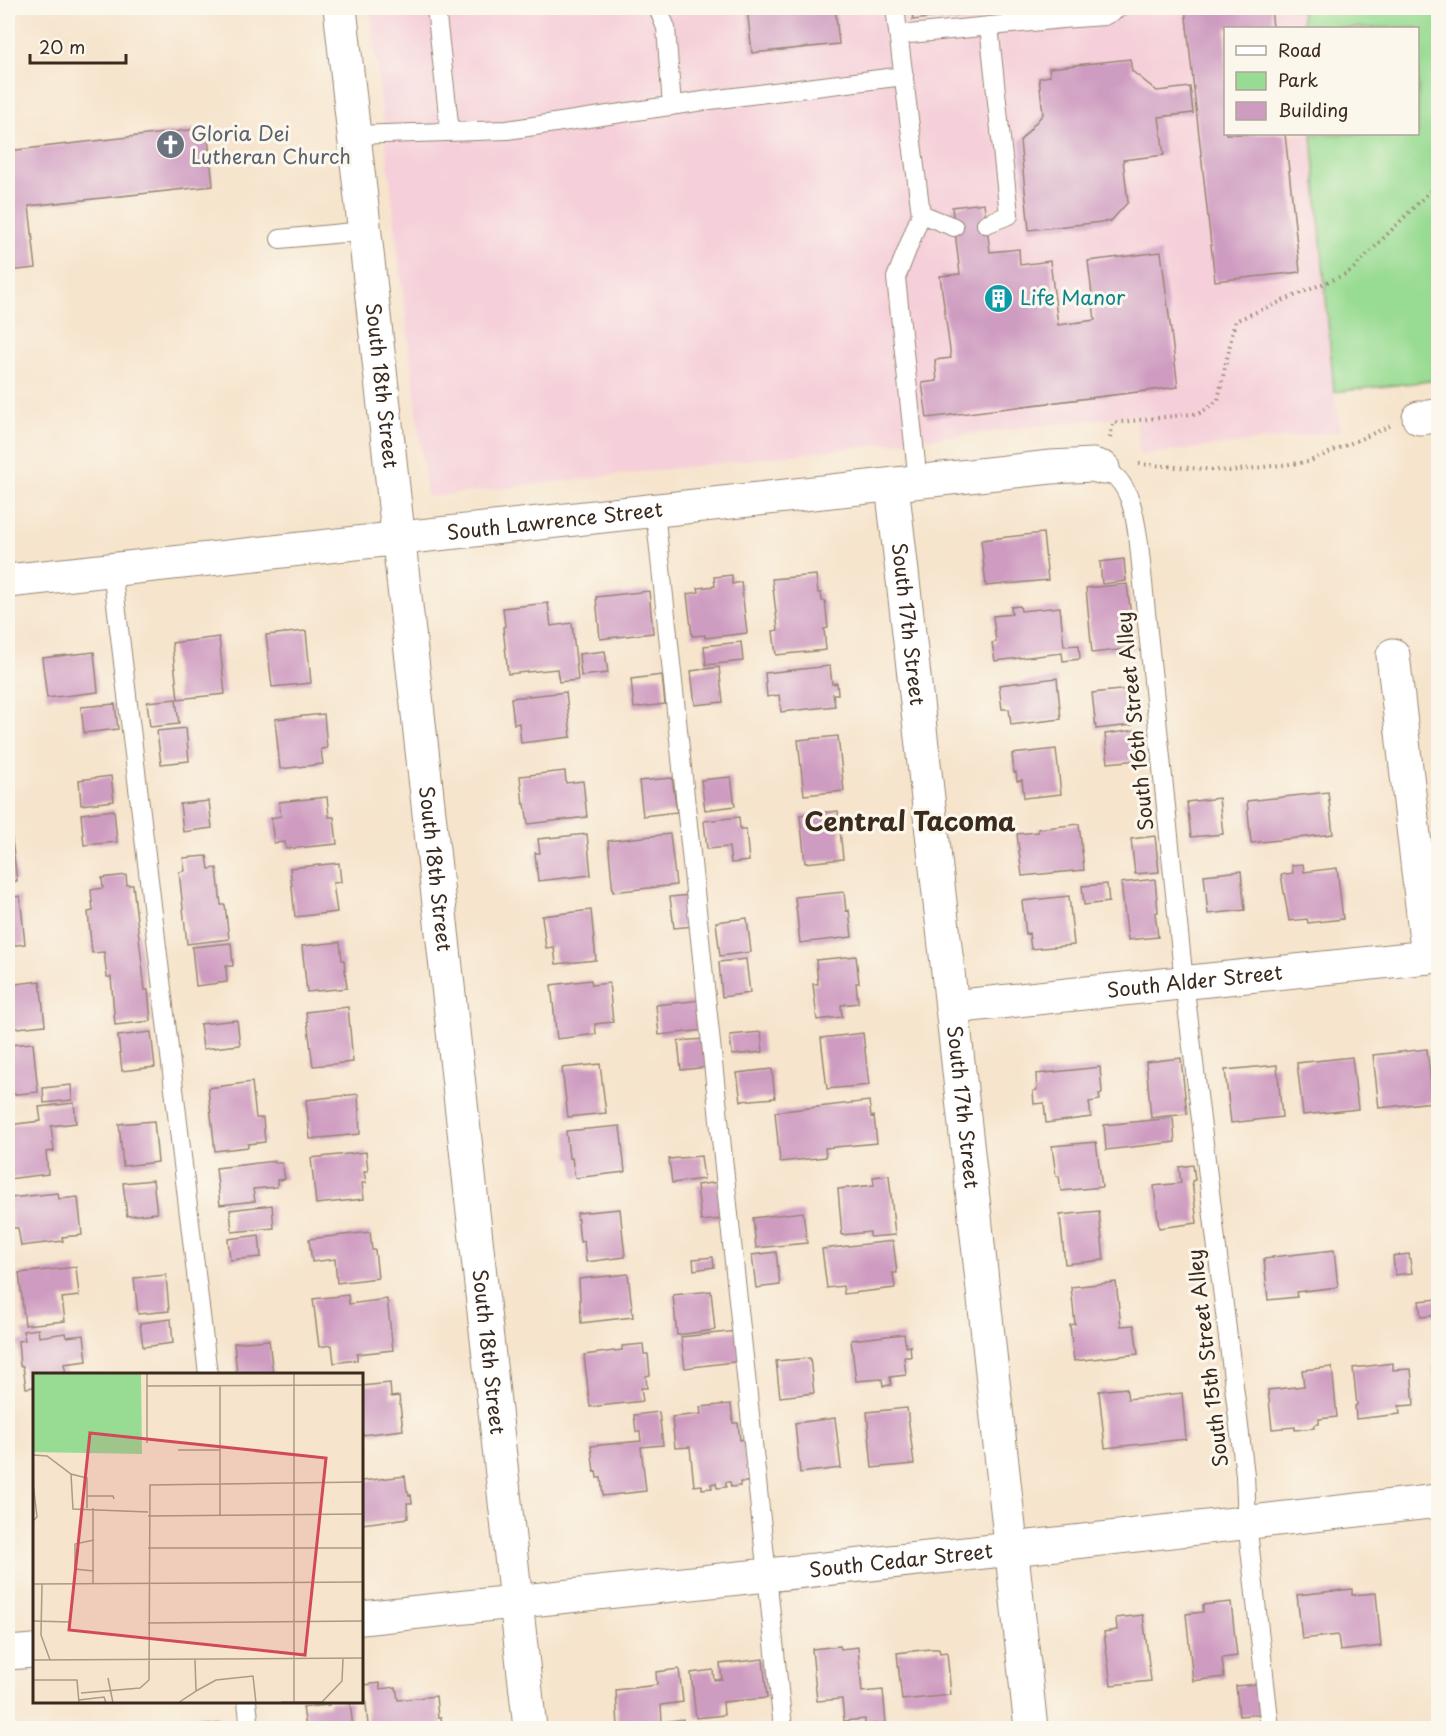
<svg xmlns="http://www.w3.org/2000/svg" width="1446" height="1736" viewBox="0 0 1446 1736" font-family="'Playpen Sans',sans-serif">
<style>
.built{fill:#f5cfd9}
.green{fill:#98db92;stroke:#6a8258;stroke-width:1.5}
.building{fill:#cf9cc1}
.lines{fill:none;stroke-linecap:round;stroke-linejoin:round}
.service-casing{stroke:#988775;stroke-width:20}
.minor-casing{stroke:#988775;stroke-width:35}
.secondary-casing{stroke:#988775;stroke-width:35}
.path{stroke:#988775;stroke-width:4;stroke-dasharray:1.5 4.5;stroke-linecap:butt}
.service{stroke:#fff;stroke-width:18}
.minor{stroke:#fff;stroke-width:33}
.secondary{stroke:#fff;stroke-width:33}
.labels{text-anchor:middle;stroke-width:6;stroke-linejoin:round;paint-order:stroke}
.worship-label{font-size:20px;fill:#5b616d;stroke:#fbf7ec;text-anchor:start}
.culture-label{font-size:20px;fill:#0d838f;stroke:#fbf7ec;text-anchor:start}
.street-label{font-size:20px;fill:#3b2a1e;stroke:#fbf7ec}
.district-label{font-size:26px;font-weight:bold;fill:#3b2a1e;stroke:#fbf7ec}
.inset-road{fill:none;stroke:#ab9a86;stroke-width:1.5}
.view{fill:#d1495b;fill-opacity:0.15;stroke:#d1495b;stroke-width:3}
.inset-edge{fill:none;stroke:#3b2a1e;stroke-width:3}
</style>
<rect width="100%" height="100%" fill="#fbf7ec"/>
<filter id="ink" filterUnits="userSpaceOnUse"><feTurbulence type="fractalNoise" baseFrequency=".0167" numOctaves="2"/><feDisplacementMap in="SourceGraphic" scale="12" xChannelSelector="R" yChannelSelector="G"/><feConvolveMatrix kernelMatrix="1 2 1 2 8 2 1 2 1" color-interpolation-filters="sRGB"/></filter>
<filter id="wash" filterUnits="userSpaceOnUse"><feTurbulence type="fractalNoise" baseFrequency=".008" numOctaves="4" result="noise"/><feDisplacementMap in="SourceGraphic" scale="24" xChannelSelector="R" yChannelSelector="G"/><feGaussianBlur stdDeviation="1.35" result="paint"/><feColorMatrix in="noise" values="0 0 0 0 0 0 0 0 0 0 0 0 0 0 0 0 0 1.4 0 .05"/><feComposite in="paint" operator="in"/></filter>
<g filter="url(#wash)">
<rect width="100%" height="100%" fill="#f6e4cc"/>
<path class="built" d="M370 8H1301L1303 28H1226V134H1312L1334 392 1341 431 1140 455 1135 415 427 497Z"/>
<path class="green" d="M1301 8H1438V380L1334 392 1312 134H1418V28H1303Z"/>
<g id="blocks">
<path class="building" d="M747 8H835L839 44 752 53Z
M912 8H1007V9L913 20Z
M1185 8H1271L1273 28H1226V134H1285L1300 272 1215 281Z
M1130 59 1132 71 1157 91 1190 87 1193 113 1159 117 1164 155 1123 160 1128 202 1111 221 1029 230 1020 141 1043 114 1039 78 1050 76 1049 68Z
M207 128 213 186 29 206 36 268 8 271V151Z
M984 203 990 252 1019 249 1020 265 1050 261 1058 325 1095 320 1088 261 1161 252 1178 387 927 418 922 383 937 381 935 360 951 358 940 276 960 274 952 207Z
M1043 533 1048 580 986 586 981 540Z
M1124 559 1126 581 1102 584 1100 562Z
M732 575V584L741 582 747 633 705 638V635L692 636 687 594 699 592 698 588 715 586 714 577Z
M816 575 818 593H821L822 601H825L828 628 824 629 826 650 776 655 773 631 778 630 772 579Z
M1127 584 1135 648 1092 653 1086 588Z
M649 591 653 633 600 639 596 597Z
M548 603 551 626 572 623 578 680 559 682 557 669 508 674 503 627 505 626 503 608Z
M1020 606 1021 611 1060 607 1064 646 1079 645 1080 659 1063 661 1062 653 995 661 992 643 996 642 993 616 1012 614 1011 607Z
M306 631 311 683 272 687 266 635Z
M219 637 225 694 178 699 172 643Z
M741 642 743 661 706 665 704 646Z
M605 651 608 673 581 676 579 654Z
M94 652 98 692 47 698 42 658Z
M830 666 832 684 837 683 838 694H833L835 706 781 712 779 695 767 697 765 673Z
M719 667 723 702 695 705 691 671Z
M662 675 665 704 634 708 631 679Z
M1057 678 1061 719 1011 725 1009 709H1002L999 685Z
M1129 689 1132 725 1096 729 1092 693Z
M566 692 571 737 521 743 519 723 514 724 511 698Z
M176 699 179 724 150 727 147 702Z
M115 704 118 729 84 733 81 707Z
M324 714 327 748 321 749 323 764 280 769 275 719Z
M186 728 189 761 161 764 157 731Z
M1135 730 1138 760 1108 763 1105 734Z
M838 736 844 791 804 795 798 740Z
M1056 749 1061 794 1024 798 1022 780 1017 781 1016 772 1014 773 1012 754Z
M565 771 566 783 583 781 587 817 528 824 525 804H523L520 776Z
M111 776 114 801 81 805 79 780Z
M731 777 735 806 705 810 701 780Z
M672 778 677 812 643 816 639 781Z
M1328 792 1333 834 1251 843 1247 801Z
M327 797 329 817H334L337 844 286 849 285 842 274 843 271 818 281 816 279 802Z
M1219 798 1223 834 1191 837 1187 802Z
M209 801 212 828 183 832 180 804Z
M114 810 117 842 84 845 81 814Z
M838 811 843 859 805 863 800 815Z
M739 817 740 829H746L749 861 731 863 729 847 707 849 704 821Z
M1079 824 1084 870 1022 876 1017 834 1038 832V829Z
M8 832H11L17 881 8 882Z
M587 834 591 875 538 881 535 853H540L538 839Z
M670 834 676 885 613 892 608 841Z
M1155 836 1159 872 1135 874 1131 839Z
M207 856 209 869 217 868 221 905H225L229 939 187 944 179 872 185 871 183 858Z
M339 863 341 882 333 883 337 912 295 917 290 868Z
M1303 864 1304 872 1337 868 1343 919 1308 923 1307 919 1289 921 1281 875 1293 873 1292 865Z
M1241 871 1245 910 1208 914 1204 875Z
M126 875 127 885H133L145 990H148L151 1021 115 1025 111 977H107L104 952 92 953 88 912 93 911 91 890 103 888 102 878Z
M1155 879 1158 912 1155 913 1158 937 1128 940 1121 883Z
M1107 884 1109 902 1084 905 1082 886Z
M844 892 846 911 849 910 852 937 800 943 795 897Z
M691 895 694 926 674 928 670 897Z
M20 896 25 944 8 946V898Z
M1069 896 1074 945 1031 949 1029 933 1026 934 1022 901Z
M591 910 596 960 556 964 554 947 546 948 542 916Z
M747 918 751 952 720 956 716 922Z
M340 942 342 960H344L347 988 307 992 302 946Z
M231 943 233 966H226L227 982 196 986 192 947Z
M856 956 859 983H856L858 1003 841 1005 842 1017 817 1020 813 984H818L816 960Z
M746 959 750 993 722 997 719 962Z
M591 980 592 985 609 983 613 1022 595 1024 596 1034 557 1039 551 985Z
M40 981 45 1025 8 1029V985Z
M702 1000 705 1030 659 1035 656 1005Z
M348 1007 353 1062 313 1066 306 1012Z
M237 1020 240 1045 203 1049 200 1024Z
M151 1032 155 1067 122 1071 118 1036Z
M761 1032 763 1052 732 1055 730 1035Z
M863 1033 869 1085 827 1089 821 1038Z
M705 1039 708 1067 681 1070 678 1041Z
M33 1043 38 1092 8 1095V1045Z
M1427 1049 1433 1102 1379 1108 1373 1055Z
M1352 1057 1358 1109 1303 1115 1297 1063Z
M1181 1058 1187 1114 1151 1118 1146 1062Z
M600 1064 606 1113 568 1117 562 1068Z
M1277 1065 1282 1117 1231 1123 1225 1070Z
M1100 1067 1102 1093 1099 1094 1100 1100 1089 1102 1091 1117 1046 1123 1044 1103 1034 1104 1033 1091 1037 1090 1036 1074Z
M772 1069 775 1098 741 1101 737 1073Z
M252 1082 256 1118H263L265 1142 248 1144V1147L215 1151 208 1088Z
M71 1085 72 1100 44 1103 43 1088Z
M358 1094 360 1134 310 1139 306 1100Z
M869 1101 871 1117 874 1116 877 1143 825 1148 826 1157 780 1162 775 1112Z
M74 1103 76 1123 51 1126 54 1151 46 1152 48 1174 8 1179V1125L41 1121 39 1107Z
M1173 1118 1175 1142 1106 1150 1104 1125Z
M154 1121 158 1162 123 1166 119 1124Z
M620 1126 625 1172 575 1178 572 1158H569L566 1131Z
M1096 1142 1102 1187 1061 1191 1059 1176H1056L1052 1146Z
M366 1152 368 1171H364L366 1183H362L364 1199 316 1204 311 1158Z
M701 1156 704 1179 672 1183 669 1159Z
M275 1161V1163H282L285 1179 277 1180V1187L253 1189 255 1201 220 1205 216 1168Z
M1193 1165 1195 1180 1192 1181 1197 1223 1159 1228 1154 1186 1181 1183 1179 1167Z
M889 1175 895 1235 870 1237V1232L842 1235 838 1189 874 1185 873 1177Z
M153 1180 157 1213 127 1216 123 1183Z
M719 1182 723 1219 701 1221 697 1185Z
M58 1193 59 1199 78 1197 82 1235 62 1237 63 1241 21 1246 18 1228H12L9 1198Z
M272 1205 274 1228 232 1232 230 1210Z
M620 1209 625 1257 586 1262 584 1241 580 1242 577 1213Z
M1099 1211 1104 1260 1065 1264 1060 1215Z
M803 1212 807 1243 756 1248 753 1218Z
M370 1232 372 1250H375L378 1278 337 1283 335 1259 312 1262 309 1239Z
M259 1235 261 1257 230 1260 228 1239Z
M893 1241 897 1273H893L895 1288 844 1294 843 1286 827 1288 822 1249Z
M1334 1250 1338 1287 1296 1292 1297 1297 1268 1300 1264 1259 1273 1258 1272 1257Z
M776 1252 780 1285 756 1288 752 1255Z
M1409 1254 1412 1273 1395 1275 1393 1256Z
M713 1257 714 1267 694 1270 693 1259Z
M76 1267 79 1296 62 1298 65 1321 25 1325 19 1273Z
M628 1274 633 1317 581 1323 579 1279Z
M166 1275 169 1311 138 1314 134 1278Z
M1116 1282 1121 1326 1134 1325 1138 1354 1074 1361 1070 1325 1075 1324 1071 1287Z
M711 1291 715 1330 677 1335 673 1295Z
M348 1295 349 1304 387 1299 393 1350 357 1354V1360L334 1363 332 1345 319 1347 313 1299Z
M1438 1299V1315L1421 1317 1419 1301Z
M171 1319 173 1343 143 1347 140 1323Z
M38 1329 39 1337 65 1333 66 1337 84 1335 87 1361 64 1364 66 1374H34V1387L26 1388 23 1366H20L18 1341 25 1340 23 1331Z
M737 1331 741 1361 685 1368 681 1337Z
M904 1334 906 1347 910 1346 911 1357H904L906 1375 890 1377 891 1385 883 1386 882 1379 856 1381 851 1340Z
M269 1340 273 1374H237L234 1343Z
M643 1344 644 1354H648L650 1375 646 1376 647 1388H641L643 1401 590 1407 584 1355 622 1350V1346Z
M1438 1350V1400H1437L1433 1366H1436L1434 1351Z
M810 1358 814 1393 780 1397 776 1361Z
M1393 1363V1370L1411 1369 1414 1405 1399 1406 1400 1414 1356 1419 1355 1406 1357 1405 1353 1368Z
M1332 1367 1337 1417 1319 1419V1424L1314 1425V1428L1295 1430V1427L1272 1429 1268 1390 1304 1386 1302 1370Z
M390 1383 391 1397 399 1396 403 1430 362 1435V1386Z
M1126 1388 1128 1399 1182 1393 1186 1439 1105 1448 1099 1391Z
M731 1404 733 1423H738L740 1440 744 1439 748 1482H740V1486L731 1487 730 1482H726V1487L717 1488 716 1483 711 1484 712 1488 702 1489V1485L694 1486 690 1447 675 1448 672 1417 701 1414 700 1407Z
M907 1408 914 1464 872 1468 867 1412Z
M659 1412 663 1445 641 1447 646 1491 603 1496 601 1478H597L596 1471 594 1472 591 1446 641 1441 640 1432H636L634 1415Z
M835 1418 841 1468 800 1473 795 1423Z
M405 1476 407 1491H408L409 1496 411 1495 412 1503H407L408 1518 362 1524V1481Z
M1352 1589V1595L1376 1593 1381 1646 1340 1651 1338 1635 1302 1639 1297 1595Z
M1231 1602 1237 1656 1222 1658 1224 1677 1193 1681 1186 1614 1203 1612V1605Z
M1143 1615 1151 1681 1111 1685 1104 1632 1117 1630 1116 1618Z
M840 1646 841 1649 858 1647 862 1692 883 1690 886 1723 865 1725V1719L844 1721 842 1699 817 1701 812 1649Z
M930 1649H939L940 1653 947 1652 951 1695 902 1700 897 1653Z
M763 1659 767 1698 723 1702 724 1715 696 1718 691 1673 713 1670 714 1680 722 1679 720 1664Z
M679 1669 683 1702 661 1705 662 1722 683 1719 684 1728H618L616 1690 657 1685 656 1672Z
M380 1683V1689L396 1687 398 1700 436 1696 438 1717H441L442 1728H365V1725H368L364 1685Z
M1257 1684 1260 1714 1239 1716 1236 1686Z
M329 1702H350L353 1728H306L303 1707 329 1705Z
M222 1723 223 1728H195V1726Z"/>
</g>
</g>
<g filter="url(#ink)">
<use href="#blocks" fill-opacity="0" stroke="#988775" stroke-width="1.5"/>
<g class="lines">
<defs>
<path id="service" d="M436 8 450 132
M658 8 666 28 672 106
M895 8 921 214 896 278 918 482
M899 35 1062 19 1104 16 1119 8
M354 135 507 130 710 100 904 76
M921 214 954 227
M986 224 1009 215 989 26
M280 239 364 231
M1103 468C1131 481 1135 516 1139 544L1184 982 1245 1475 1247 1522 1270 1728
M655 511 783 1728
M112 570 208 1374
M247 1702 250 1728"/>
<g id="minor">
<path id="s1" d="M340 8 530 1728"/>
<path d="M1419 418 1438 416"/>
<path id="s2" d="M892 485 952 1007 1031 1728"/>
<path id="s3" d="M8 581 1051 467 1093 465 1103 468"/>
<path d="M1393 655 1428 957"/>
<path id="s4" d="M952 1007 1438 956"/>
</g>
<g id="secondary">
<path id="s5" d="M362 1618 1012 1549 1438 1501"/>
<path d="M8 1653 34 1651"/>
</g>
</defs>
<use href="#service" class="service-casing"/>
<use href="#minor" class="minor-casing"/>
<use href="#secondary" class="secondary-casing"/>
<path class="path" d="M1110 438 1113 423 1201 413 1218 400 1235 321 1346 274 1353 269 1438 183
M1139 464 1229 471 1308 462 1390 426"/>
<use href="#service" class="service"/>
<use href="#minor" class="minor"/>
<use href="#secondary" class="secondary"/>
</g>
</g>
<defs>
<symbol id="church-disc" viewBox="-11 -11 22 22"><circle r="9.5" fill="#6b7280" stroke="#fbf7ec"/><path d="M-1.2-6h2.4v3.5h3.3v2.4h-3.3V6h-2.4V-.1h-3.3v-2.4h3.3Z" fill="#fff"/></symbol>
<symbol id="building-disc" viewBox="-11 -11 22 22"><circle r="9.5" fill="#0f9aa8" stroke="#fbf7ec"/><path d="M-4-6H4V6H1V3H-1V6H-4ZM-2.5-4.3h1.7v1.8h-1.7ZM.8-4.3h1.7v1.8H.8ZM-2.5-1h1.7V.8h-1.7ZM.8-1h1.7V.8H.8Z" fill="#fff"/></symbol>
</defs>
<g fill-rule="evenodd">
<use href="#church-disc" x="154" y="128" width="33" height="33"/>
<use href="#building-disc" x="982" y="282" width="33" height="33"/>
</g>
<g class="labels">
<g class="worship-label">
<text x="191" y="141">Gloria Dei<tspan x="191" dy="23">Lutheran Church</tspan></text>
</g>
<g class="culture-label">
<text x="1020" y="305">Life Manor</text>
</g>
<g class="street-label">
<text dy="7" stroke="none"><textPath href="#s1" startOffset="380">South 18th Street</textPath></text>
<text dy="7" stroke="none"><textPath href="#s3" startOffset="550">South Lawrence Street</textPath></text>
<text dy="7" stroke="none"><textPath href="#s2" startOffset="140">South 17th Street</textPath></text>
<text transform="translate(1135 721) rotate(-96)" y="7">South 16th Street Alley</text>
<text dy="7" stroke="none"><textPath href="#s1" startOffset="866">South 18th Street</textPath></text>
<text dy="7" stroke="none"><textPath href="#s4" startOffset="244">South Alder Street</textPath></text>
<text dy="7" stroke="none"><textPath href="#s2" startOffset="626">South 17th Street</textPath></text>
<text dy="7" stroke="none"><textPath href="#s1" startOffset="1352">South 18th Street</textPath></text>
<text transform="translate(1208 1358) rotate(-97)" y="7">South 15th Street Alley</text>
<text dy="7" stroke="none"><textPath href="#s5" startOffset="542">South Cedar Street</textPath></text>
</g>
<g class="district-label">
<text x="910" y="831">Central Tacoma</text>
</g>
</g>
<g transform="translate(33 1373)">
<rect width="330" height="330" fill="#f6e4cc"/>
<path d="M0 0H108L109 81 0 79Z" fill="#98db92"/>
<path class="inset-road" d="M261 0V330M114 13 330 12M114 70V0M145 77H187M0 82 14 83 38 101 54 105V135M38 101 40 136 115 139M0 110 4 144 0 148M54 123H80L81 126M60 135V211M187 142V13M115 143 330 141M61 167 42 171V196L61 198M115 175H330M0 211 330 209M9 211 8 262 17 287M0 248 37 249M115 250 330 248M0 287 330 285M75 305 80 330M0 307H44L46 330M163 318 183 307 220 303 223 330M48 320 107 315 116 307 117 112 330 109M46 327 71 324 73 330M248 329H289L309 308 310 286M145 330 163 318 162 287"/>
<path class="view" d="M57 60 293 85 272 282 36 257Z"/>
<rect width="330" height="330" class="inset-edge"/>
</g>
<rect width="1446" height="1736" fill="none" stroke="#fbf7ec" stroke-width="30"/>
<rect x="1224" y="27" width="195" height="108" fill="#fbf7ec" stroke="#aea59a" stroke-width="1.5"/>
<rect x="1236" y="46" width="30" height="9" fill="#ffffff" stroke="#aea59a" stroke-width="1.5"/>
<text x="1278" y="57" font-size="18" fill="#3b2a1e">Road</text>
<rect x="1236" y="72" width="30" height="18" fill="#98db92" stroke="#aea59a" stroke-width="1.5"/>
<text x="1278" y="87" font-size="18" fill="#3b2a1e">Park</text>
<rect x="1236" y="102" width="30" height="18" fill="#cf9cc1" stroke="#aea59a" stroke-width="1.5"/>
<text x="1278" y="117" font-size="18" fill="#3b2a1e">Building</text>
<path d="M30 54v9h96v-9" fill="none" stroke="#3b2a1e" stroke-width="3"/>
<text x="39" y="54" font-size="18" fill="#3b2a1e" stroke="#fbf7ec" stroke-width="4.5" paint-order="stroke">20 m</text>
</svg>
